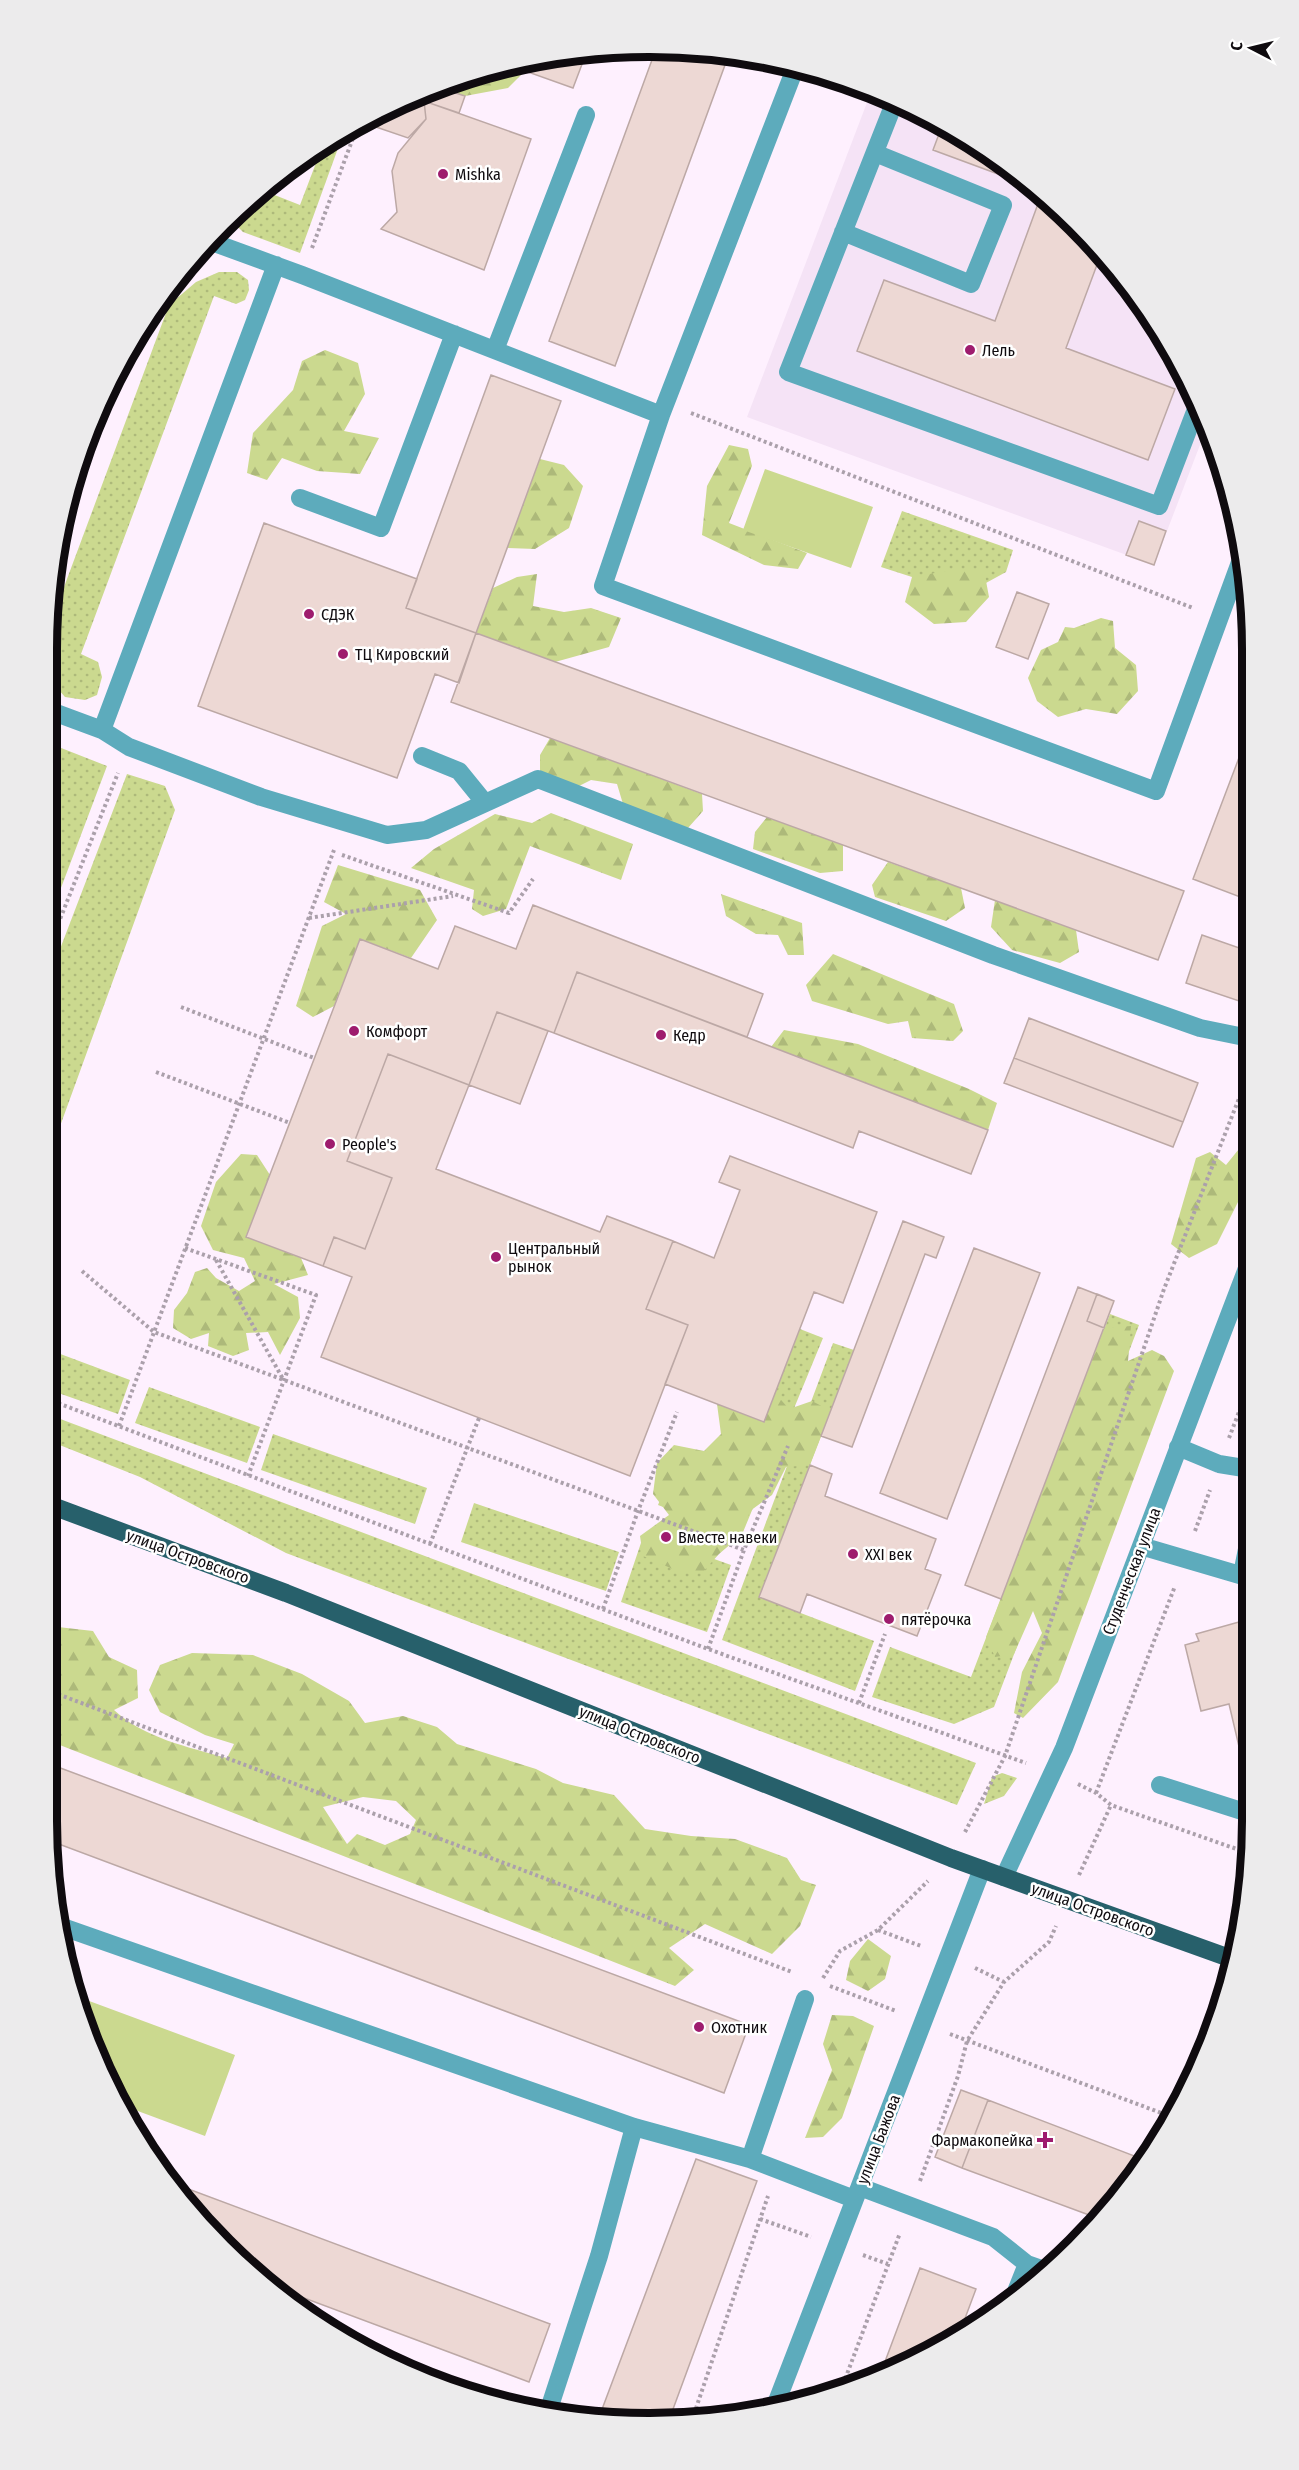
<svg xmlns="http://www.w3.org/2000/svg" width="1299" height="2470" viewBox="0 0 1299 2470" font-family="'Fira Sans Condensed',sans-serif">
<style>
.built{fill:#f5e3f6}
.grass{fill:url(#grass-dots)}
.forest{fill:url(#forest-firs);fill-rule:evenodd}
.garden{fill:#cbd98f}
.building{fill:#edd8d4;stroke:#bca8a5;stroke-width:1.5}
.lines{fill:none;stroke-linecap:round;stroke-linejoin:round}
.path{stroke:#aba0ab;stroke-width:4;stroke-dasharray:3 3;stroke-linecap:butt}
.minor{stroke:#5dabbc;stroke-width:18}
.major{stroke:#27606b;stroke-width:18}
.poi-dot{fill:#9e1c6e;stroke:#fff;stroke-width:2}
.labels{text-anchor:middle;stroke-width:5;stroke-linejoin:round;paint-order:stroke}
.poi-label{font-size:16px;fill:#0f0b0f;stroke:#fff;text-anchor:start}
.street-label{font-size:16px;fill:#0f0b0f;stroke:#fff}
.rim{fill:none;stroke:#0f0b0f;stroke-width:8}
</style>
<defs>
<pattern id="grass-dots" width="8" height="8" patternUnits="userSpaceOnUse" patternTransform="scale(1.5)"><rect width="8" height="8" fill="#cbd98f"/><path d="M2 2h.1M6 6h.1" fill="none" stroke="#adb97a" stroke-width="1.8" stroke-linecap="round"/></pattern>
<pattern id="forest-firs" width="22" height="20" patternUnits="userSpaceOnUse" patternTransform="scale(1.5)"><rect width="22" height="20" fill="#cbd98f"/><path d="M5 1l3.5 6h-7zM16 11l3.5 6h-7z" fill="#adb97a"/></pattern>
</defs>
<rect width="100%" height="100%" fill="#fef0fe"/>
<path class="built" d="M871 92 917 109 1047 196 1128 283 1208 424 1154 565 747 417Z"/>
<path class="grass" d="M345 129 300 253 243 232 230 219 252 196 278 177 272 194 300 205 316 163 305 158Z
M219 272H237L248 280 249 290 245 300 236 304 214 296 81 654 98 662 102 677 97 695 85 700 65 697 50 680 48 673V630L169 305 196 282Z
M902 511 1013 550 1006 572 975 589 912 577 881 567Z
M51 744 107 766 47 925 48 745Z
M127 774 165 786 175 810 47 1162V983Z
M1110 1314 1139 1325 994 1707 954 1724 872 1697 890 1647 971 1677Z
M800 1329 823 1338 741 1537 658 1505 678 1454 741 1476Z
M833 1343 854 1350 759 1597 874 1641 855 1691 722 1640Z
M47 1349 130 1380 118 1414 47 1389Z
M149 1387 260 1427 247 1463 135 1423Z
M47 1414 976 1763 957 1805 286 1553 140 1477 47 1440Z
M273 1434 427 1488 415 1524 261 1470Z
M474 1503 619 1552 606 1591 461 1542Z
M644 1534 731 1565 707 1632 621 1602Z
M1002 1773 1017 1778 1004 1796 984 1804 992 1777Z"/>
<path class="forest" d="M511 66 525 71 508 88 465 96 437 87 456 78Z
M325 350 358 363 365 394 344 431 379 438 360 474 317 471 282 458 267 480 247 473 253 433 293 390 302 361Z
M729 445 748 449 752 466 729 523 807 553 798 569 764 565 702 535 707 486Z
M540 459 564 465 583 486 569 528 535 549 507 548Z
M958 569 984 570 989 597 966 622 934 624 905 602 912 577Z
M537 574 533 606 564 612 591 608 621 618 609 647 555 662 476 633 493 588 517 577Z
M1101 618 1113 621 1115 648 1136 665 1138 691 1117 714 1086 709 1058 717 1037 701 1028 678 1041 650 1058 642 1065 627 1074 628Z
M550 738 702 794 703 811 688 828 623 804 617 784 591 780 571 790 540 773V755Z
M551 813 633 844 621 880 530 846 506 909 483 916 472 909 474 890 411 868 434 849 495 814 532 823Z
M767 817 843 845V871L820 873 753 849 755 832Z
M888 862 961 888 965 908 946 921 875 897 872 885Z
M338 865 420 890 437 920 411 958 360 939 334 1006 313 1017 296 1006 322 926 346 914 324 902Z
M721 894 802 923 804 955H788L778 935 756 934 726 916Z
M995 900 1076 930 1079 952 1060 963 1012 950 991 927Z
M833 954 954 1004 963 1031 953 1041 912 1038 908 1021 888 1024 812 1001 806 985Z
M784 1030 858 1044 969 1089 997 1103 988 1130 771 1047Z
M1249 1094V1176L1243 1192 1217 1244 1189 1258 1171 1244 1196 1158 1210 1152 1226 1165 1243 1144 1239 1116Z
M241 1154 257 1155 270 1175 246 1236 301 1258 308 1275 274 1284 298 1297 300 1318 280 1355 268 1332 246 1333 249 1350 233 1356 208 1346 209 1333 191 1339 173 1328 174 1310 187 1293 195 1272 207 1268 216 1278 239 1291 255 1281 244 1258 213 1250 201 1226 216 1182Z
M1131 1326 1128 1361 1152 1350 1164 1356 1174 1371 1058 1682 1023 1718 1014 1713 1022 1672 1042 1633 1033 1611 1014 1654 995 1657 986 1637 1104 1328Z
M775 1393 789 1409 812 1401 831 1411 810 1465 786 1467 772 1495 750 1511 740 1536 719 1554 702 1573H682L643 1556 640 1536 669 1515 653 1494 657 1463 674 1445 704 1451 721 1434 717 1404 764 1422Z
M58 1627 93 1631 109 1657 137 1670 138 1698 114 1710C144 1738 188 1747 227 1758L234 1744 205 1735 160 1712 149 1690 160 1665 192 1653 253 1655 302 1674 349 1701 365 1723 403 1716 437 1727 457 1744 536 1769 563 1783 614 1795 645 1829 691 1836 735 1839 787 1858 801 1880 816 1885 800 1926 772 1954 705 1924 669 1948 694 1970 675 1986 47 1740V1629ZM363 1797 396 1801 416 1820 410 1834 385 1845 357 1834 347 1844 323 1807Z
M868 1939 891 1956 885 1979 868 1991 846 1980 850 1961Z
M832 2015 853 2016 874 2026 842 2118 823 2137 805 2138 832 2070 823 2044Z"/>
<path class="garden" d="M765 469 873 507 851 568 743 530Z
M73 1995 235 2055 205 2136 119 2104 79 2015Z"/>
<path class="building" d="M689 48 729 54 615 366 549 341 656 49Z
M587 51 573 88 511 66 571 52Z
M437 87 465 96 459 113 424 101 426 119 408 138 376 127 381 113Z
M424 101 531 139 484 270 381 229 397 212 392 171 398 153 426 119Z
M942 126 1036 188 933 150Z
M1042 193 1101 254 1066 348 1175 389 1148 460 857 351 884 280 995 321Z
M491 375 561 401 476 633 406 608Z
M1139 521 1166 531 1154 565 1126 555Z
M264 523 417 579 406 608 476 633 459 683 435 674 397 778 198 706Z
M1017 592 1049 604 1028 659 996 647Z
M476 633 1184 891 1158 960 451 702Z
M1248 734V900L1193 879Z
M533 905 763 994 747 1037 577 972 554 1033 497 1012 469 1085 388 1054 347 1161 392 1178 365 1249 334 1237 323 1266 246 1237 360 939 438 969 455 926 516 949Z
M1202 935 1248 951V1004L1186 983Z
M577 972 988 1130 971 1174 859 1131 853 1148 554 1033Z
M497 1012 548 1031 520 1104 469 1085Z
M1029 1018 1198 1083 1183 1122 1014 1058Z
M388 1054 469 1085 436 1169 600 1232 607 1216 673 1241 646 1309 688 1325 630 1476 321 1357 352 1277 323 1266 334 1237 365 1249 392 1178 347 1161Z
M1014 1058 1183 1122 1173 1147 1004 1083Z
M730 1156 877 1212 843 1303 814 1292 764 1422 665 1384 688 1325 646 1309 673 1241 714 1258 740 1190 719 1182Z
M903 1221 944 1237 936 1258 925 1254 852 1447 821 1436Z
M974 1248 1040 1273 947 1519 880 1493Z
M1078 1287 1114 1301 1001 1599 965 1585Z
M1097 1294 1114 1301 1104 1328 1087 1321Z
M810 1465 832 1474 825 1496 936 1539 925 1569 941 1575 917 1636 807 1594 800 1613 759 1597Z
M1246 1620H1250L1251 1752 1241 1755 1229 1704 1201 1711 1185 1645 1199 1641 1196 1634Z
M47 1763 749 2025 724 2093 48 1840Z
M961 2090 988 2100 962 2168 935 2157Z
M988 2100 1145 2160 1128 2187 1100 2219 962 2168Z
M696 2159 757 2181 669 2420 610 2422 598 2420Z
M167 2181 550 2324 529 2382 264 2283 252 2274Z
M920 2268 976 2289 958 2337 916 2361 880 2375Z"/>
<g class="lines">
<path class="path" d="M348 127 352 138
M312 248 359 122
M691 413 1193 608
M342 855 509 913 533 879
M309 918 453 896
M47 952 118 773
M181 1007 314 1058
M156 1072 290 1123
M185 1248 316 1295 248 1476
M216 1260 283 1379
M82 1271 154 1332 744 1550
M47 1399 708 1649 1026 1763
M119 1426 334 850
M1229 1438 1250 1383
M1195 1531 1210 1490
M430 1544 479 1418
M603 1609 638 1511 677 1412
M708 1649 744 1550 788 1446
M47 1690 792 1972
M859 1703 885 1634
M1078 1784 1096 1793 1111 1805 1251 1854
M1096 1793 1175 1586
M965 1832 1005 1756 1164 1289 1249 1073
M1079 1875 1111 1805
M878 1930 921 1946
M975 1968 1004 1982
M823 1978 840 1951 878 1930 928 1881
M830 1986 896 2011
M950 2034 1172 2117
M920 2181 958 2076 967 2041 1004 1982 1049 1942 1056 1926
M760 2219 811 2237
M863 2255 888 2264
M841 2390 900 2233
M692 2420 768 2196"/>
<path class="minor" d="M796 66 661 415 603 586 1156 791 1243 554
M895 101 788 372 1159 506 1198 404
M843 232 971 284 1003 205 875 153
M209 241 302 275 661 415
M1125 287 1132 290
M495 350 586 115
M300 498 381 528 454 334
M48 710 102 730 129 747 261 797 387 835 426 830 538 779 993 955 1200 1028 1249 1038
M102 730 276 265
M422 756 459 771 485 803
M1178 1447 1219 1464 1250 1469
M1141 1546 1250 1578
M1242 1574 1250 1534
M1160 1785 1251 1814
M1004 1877 1064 1748 1249 1263
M57 1925 634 2127 750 2159 854 2199
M750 2159 805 1999
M860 2187 993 2237 1027 2264 1047 2271
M1013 2299 1027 2264
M774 2409 982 1869
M548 2412 599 2256 634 2127"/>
<path class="major" d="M47 1504 286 1593 951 1858 1235 1960"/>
</g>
<g class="poi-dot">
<circle cx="443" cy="174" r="6"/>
<circle cx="970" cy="350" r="6"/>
<circle cx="309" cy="614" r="6"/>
<circle cx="343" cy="654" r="6"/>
<circle cx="354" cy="1031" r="6"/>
<circle cx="661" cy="1035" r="6"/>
<circle cx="330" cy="1144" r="6"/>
<circle cx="496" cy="1257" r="6"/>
<circle cx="666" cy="1537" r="6"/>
<circle cx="853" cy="1554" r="6"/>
<circle cx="889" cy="1619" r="6"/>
<circle cx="699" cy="2027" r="6"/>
<path d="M1042 2131h6v6h6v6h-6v6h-6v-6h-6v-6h6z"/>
</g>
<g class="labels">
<g class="poi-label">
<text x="455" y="180">Mishka</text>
<text x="982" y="356">Лель</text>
<text x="321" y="620">СДЭК</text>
<text x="355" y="660">ТЦ Кировский</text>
<text x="366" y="1037">Комфорт</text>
<text x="673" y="1041">Кедр</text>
<text x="342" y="1150">People's</text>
<text x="508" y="1254">Центральный<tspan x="508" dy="18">рынок</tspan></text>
<text x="678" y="1543">Вместе навеки</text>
<text x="865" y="1560">XXI век</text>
<text x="901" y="1625">пятёрочка</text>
<text x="711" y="2033">Охотник</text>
<text x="1033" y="2146" text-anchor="end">Фармакопейка</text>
</g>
<g class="street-label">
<text transform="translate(188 1556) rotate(20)" y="6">улица Островского</text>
<text transform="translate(1131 1571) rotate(-69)" y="6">Студенческая улица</text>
<text transform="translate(640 1734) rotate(22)" y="6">улица Островского</text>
<text transform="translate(1093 1909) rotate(20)" y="6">улица Островского</text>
<text transform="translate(878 2139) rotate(-69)" y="6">улица Бажова</text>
</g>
</g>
<path d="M0 0H1299V2470H0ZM649 57H650A592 592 0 0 1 1242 649V1821A592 592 0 0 1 650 2413H649A592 592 0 0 1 57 1821V649A592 592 0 0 1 649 57Z" fill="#ecebec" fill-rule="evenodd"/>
<path class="rim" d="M649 57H650A592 592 0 0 1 1242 649V1821A592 592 0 0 1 650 2413H649A592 592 0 0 1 57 1821V649A592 592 0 0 1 649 57Z"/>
<g transform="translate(1251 48) rotate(277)" stroke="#ffffff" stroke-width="4.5" paint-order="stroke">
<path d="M0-4.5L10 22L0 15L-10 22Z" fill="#0f0b0f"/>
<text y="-9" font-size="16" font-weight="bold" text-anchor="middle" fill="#0f0b0f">С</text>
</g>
</svg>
